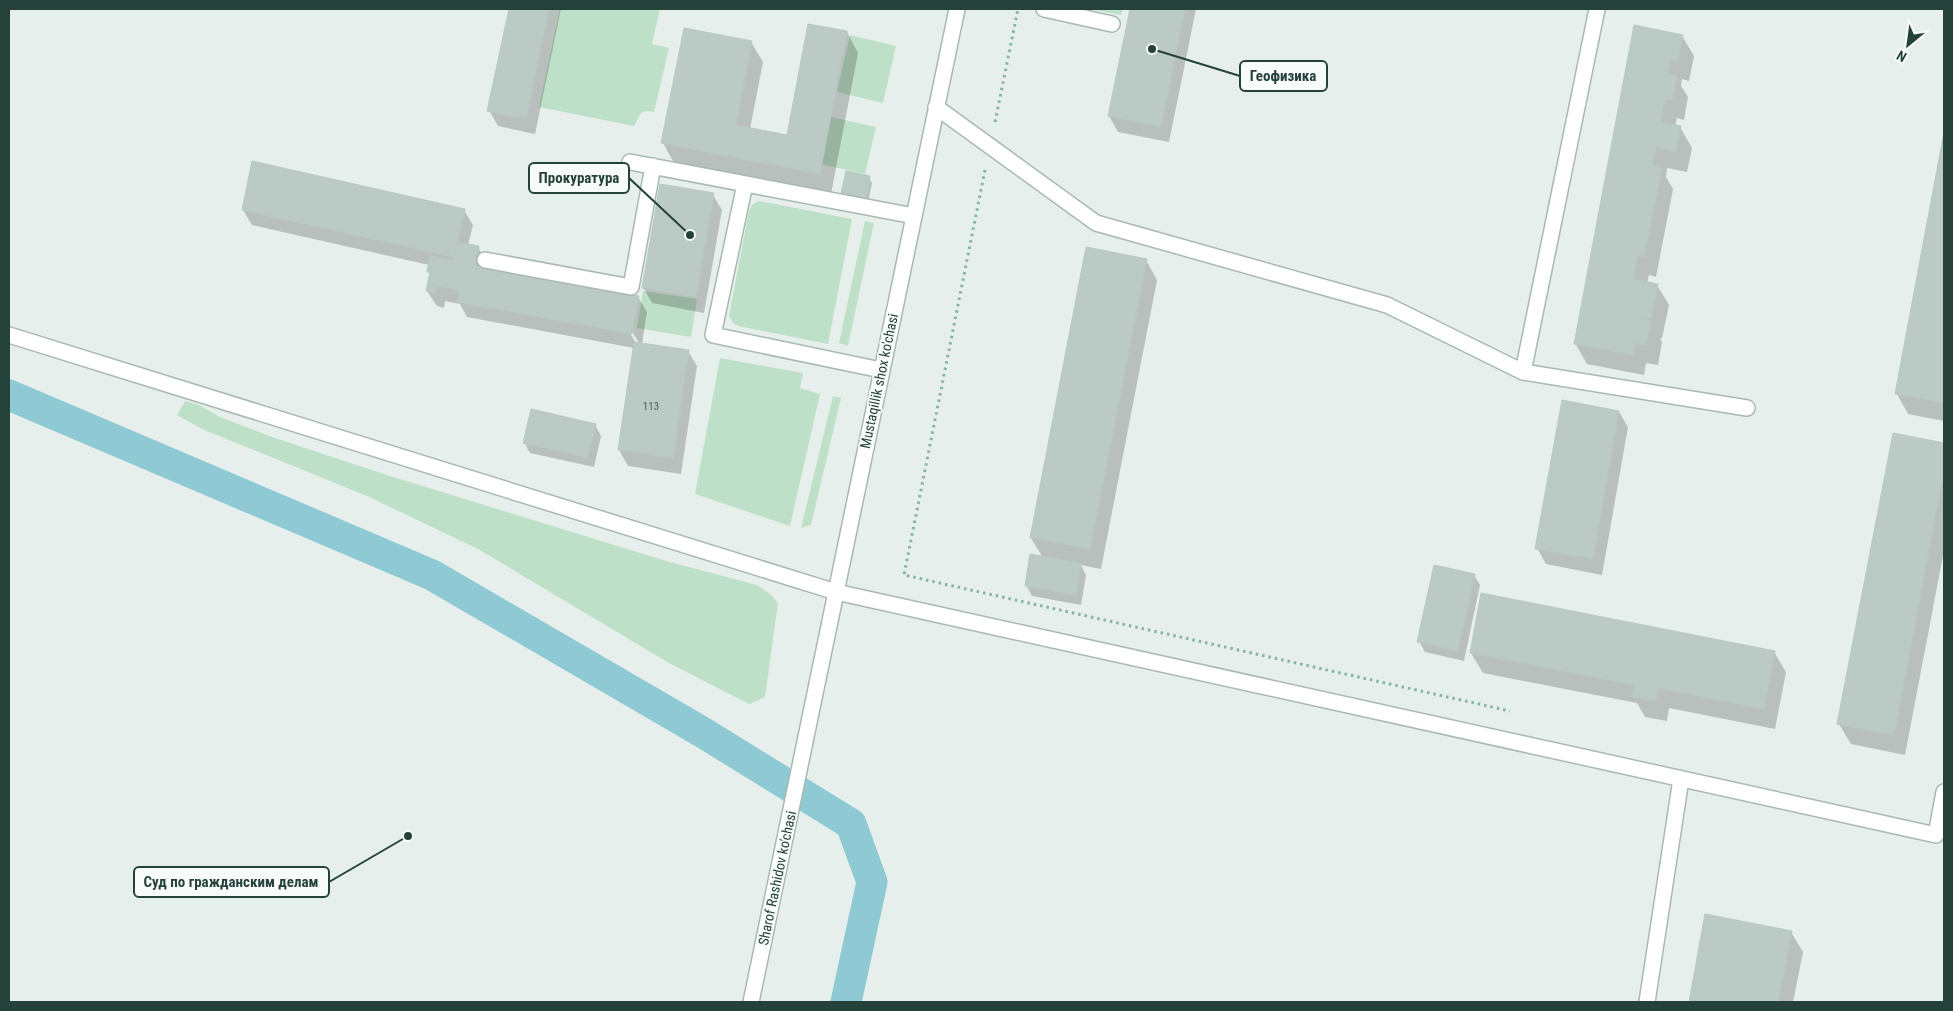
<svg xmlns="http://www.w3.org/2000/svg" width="1953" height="1011" viewBox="0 0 1953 1011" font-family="'Roboto Condensed',sans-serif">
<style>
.green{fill:#bfe0c8}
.shadow{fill:#0003;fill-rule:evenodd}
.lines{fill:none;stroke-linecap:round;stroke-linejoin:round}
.canal{stroke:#8ec9d4;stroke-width:31}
.building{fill:#bbcac4;stroke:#b8c9c2}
.minor-casing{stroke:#a8b8b2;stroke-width:18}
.path{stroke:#86b3a5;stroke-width:3;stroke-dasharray:2.5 4;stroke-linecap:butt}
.minor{stroke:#fff;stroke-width:15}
.labels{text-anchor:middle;stroke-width:4;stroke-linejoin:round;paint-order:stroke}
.number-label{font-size:11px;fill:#4a645c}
.street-label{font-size:14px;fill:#24423a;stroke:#f7fbf9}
.leader{fill:none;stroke:#24423a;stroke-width:2}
.callout-dot{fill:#24423a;stroke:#f7fbf9;stroke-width:2}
.callout{fill:#f7fbf9;stroke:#24423a;stroke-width:2}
.callout-label{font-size:15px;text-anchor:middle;font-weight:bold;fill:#24423a}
</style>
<rect width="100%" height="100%" fill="#e6efeb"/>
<path class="green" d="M560 9H660L652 44 669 48 654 112 646 111 641 113 634 126 539 107Z
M1090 9H1123L1121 15Z
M850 35 896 46 883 103 837 92Z
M831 117 876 127 865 174 820 164Z
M759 201 852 219 828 344 738 326 733 323 729 316 749 211 753 204Z
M865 221 874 223 848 346 839 343Z
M643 291 697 299 691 337 637 328Z
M720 358 803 373 800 388 820 394 790 526 695 494Z
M833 396 841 398 811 525 801 528Z
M185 401 199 405 220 417 275 438 387 475 666 561 757 585 771 595 778 603 765 697 749 704 669 663 478 549 367 496 202 429 177 415Z"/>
<path class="shadow" d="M510 9H561L535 134 498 126 489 110Z
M1131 9H1196L1169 142 1118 132 1109 116Z
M1635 27 1682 36 1694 56 1689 81 1682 79 1681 86 1688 97 1684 120 1677 118 1675 126 1680 127 1692 148 1687 172 1667 168 1666 177 1673 189 1656 277 1649 275 1647 283 1657 285 1669 305 1662 338H1660L1662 342 1658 365 1646 363 1644 375 1587 364 1575 343Z
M847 32 858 53 831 194 674 163 663 143 751 42 763 62 750 129 788 136Z
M1944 138V421L1908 414 1897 394Z
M869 178 872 183 868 203 845 199 842 194Z
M713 195 722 210 704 313 652 303 643 287Z
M243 210H464L473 225 468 245 478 247 487 263 638 297 647 312 642 344 688 351 697 366 681 474 628 466 619 450 634 348 467 317 460 304 445 301 444 308 437 306 427 291 430 276 428 272 429 265 252 225ZM630 328 639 343H636L628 330Z
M1146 260 1157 280 1101 569 1081 565 1086 575 1081 605 1032 596 1026 585 1043 558 1031 538Z
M1619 412 1628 427 1602 575 1546 564 1537 548Z
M595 425 601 436 594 467 530 453 524 442Z
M1894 435 1944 445V550L1905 755 1851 744 1839 724Z
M1474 575 1480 585 1464 661 1425 652 1419 641Z
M1774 652 1786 672 1775 729 1669 708 1667 721 1645 717 1637 703 1483 673 1471 653Z
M1706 916 1791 932 1803 952 1793 1002H1690Z"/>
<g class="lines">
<path class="canal" d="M9 395 432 575 702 732 851 824 872 882 846 1002"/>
</g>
<path class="building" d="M509 9H549L526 119 487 111Z
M1130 9H1185L1161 127 1108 116Z
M808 24 847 31 820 174 661 143 684 28 752 41 736 125 787 135Z
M1634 25 1683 35 1678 61 1671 59 1668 74 1677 76 1672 100 1665 99 1661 122 1681 126 1676 152 1656 148 1652 165 1662 168 1644 257 1638 255 1633 279 1658 284 1651 319 1639 317V318L1651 321 1646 345 1635 343 1633 355 1574 344Z
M1944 132V403L1895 394Z
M252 161 465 209 454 257 242 210Z
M846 171 870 176 866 199 841 194Z
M660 184 714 193 696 297 642 288Z
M457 242 479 246 475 265 639 296 632 334 457 302 459 290 437 286 435 293 426 291 430 272H427L430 256 452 260 454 257Z
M1086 247 1147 259 1090 549 1030 538Z
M634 342 689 350 673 458 618 450Z
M1562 400 1619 411 1593 559 1535 549Z
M531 409 596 424 588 458 523 443Z
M1893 433 1944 443V471L1894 735 1837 724Z
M1030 554 1081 563 1076 595 1025 586Z
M1434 565 1475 574 1458 651 1417 642Z
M1481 593 1775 651 1764 709 1658 688 1656 701 1632 697 1634 685 1470 653Z
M1705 914 1792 931 1778 1002H1689Z"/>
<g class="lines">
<defs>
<path id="minor" d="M1044 9 1112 24
M936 107 1096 223 1387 305 1523 372 1747 408
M630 162 914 216
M745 184 713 335 881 370
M485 260 631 287 653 166
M9 335 836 592 1936 835 1944 792
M1523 372 1597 9
M751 1002 957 9
M1647 1002 1681 779"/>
</defs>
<use href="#minor" class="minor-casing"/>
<path class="path" d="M995 122 1018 9
M985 170 904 575 1510 711"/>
<use href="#minor" class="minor"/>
</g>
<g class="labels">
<g class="number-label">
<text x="651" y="410">113</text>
</g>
<g class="street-label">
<text transform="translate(879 381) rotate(-78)" y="5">Mustaqillik shox ko'chasi</text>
<text transform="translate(777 878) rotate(-78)" y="5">Sharof Rashidov ko'chasi</text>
</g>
</g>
<path class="leader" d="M1152 49L1240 76M690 235L629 178M408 836L329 882"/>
<g class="callout-dot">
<circle cx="1152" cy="49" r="5"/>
<circle cx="690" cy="235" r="5"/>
<circle cx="408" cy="836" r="5"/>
</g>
<g class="callout">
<rect x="1240" y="61" width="87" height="30" rx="5"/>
<rect x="529" y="163" width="100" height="30" rx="5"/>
<rect x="134" y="867" width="195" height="30" rx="5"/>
</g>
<g class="callout-label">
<text x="1283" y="81">Геофизика</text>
<text x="579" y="183">Прокуратура</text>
<text x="231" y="887">Суд по гражданским делам</text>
</g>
<rect width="1953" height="1011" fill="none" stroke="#24423a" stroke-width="20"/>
<g transform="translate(1908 45) rotate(209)" stroke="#f7fbf9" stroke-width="4" paint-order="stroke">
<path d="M0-4L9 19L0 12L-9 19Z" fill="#24423a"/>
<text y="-8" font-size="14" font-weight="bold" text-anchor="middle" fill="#24423a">N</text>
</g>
</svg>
